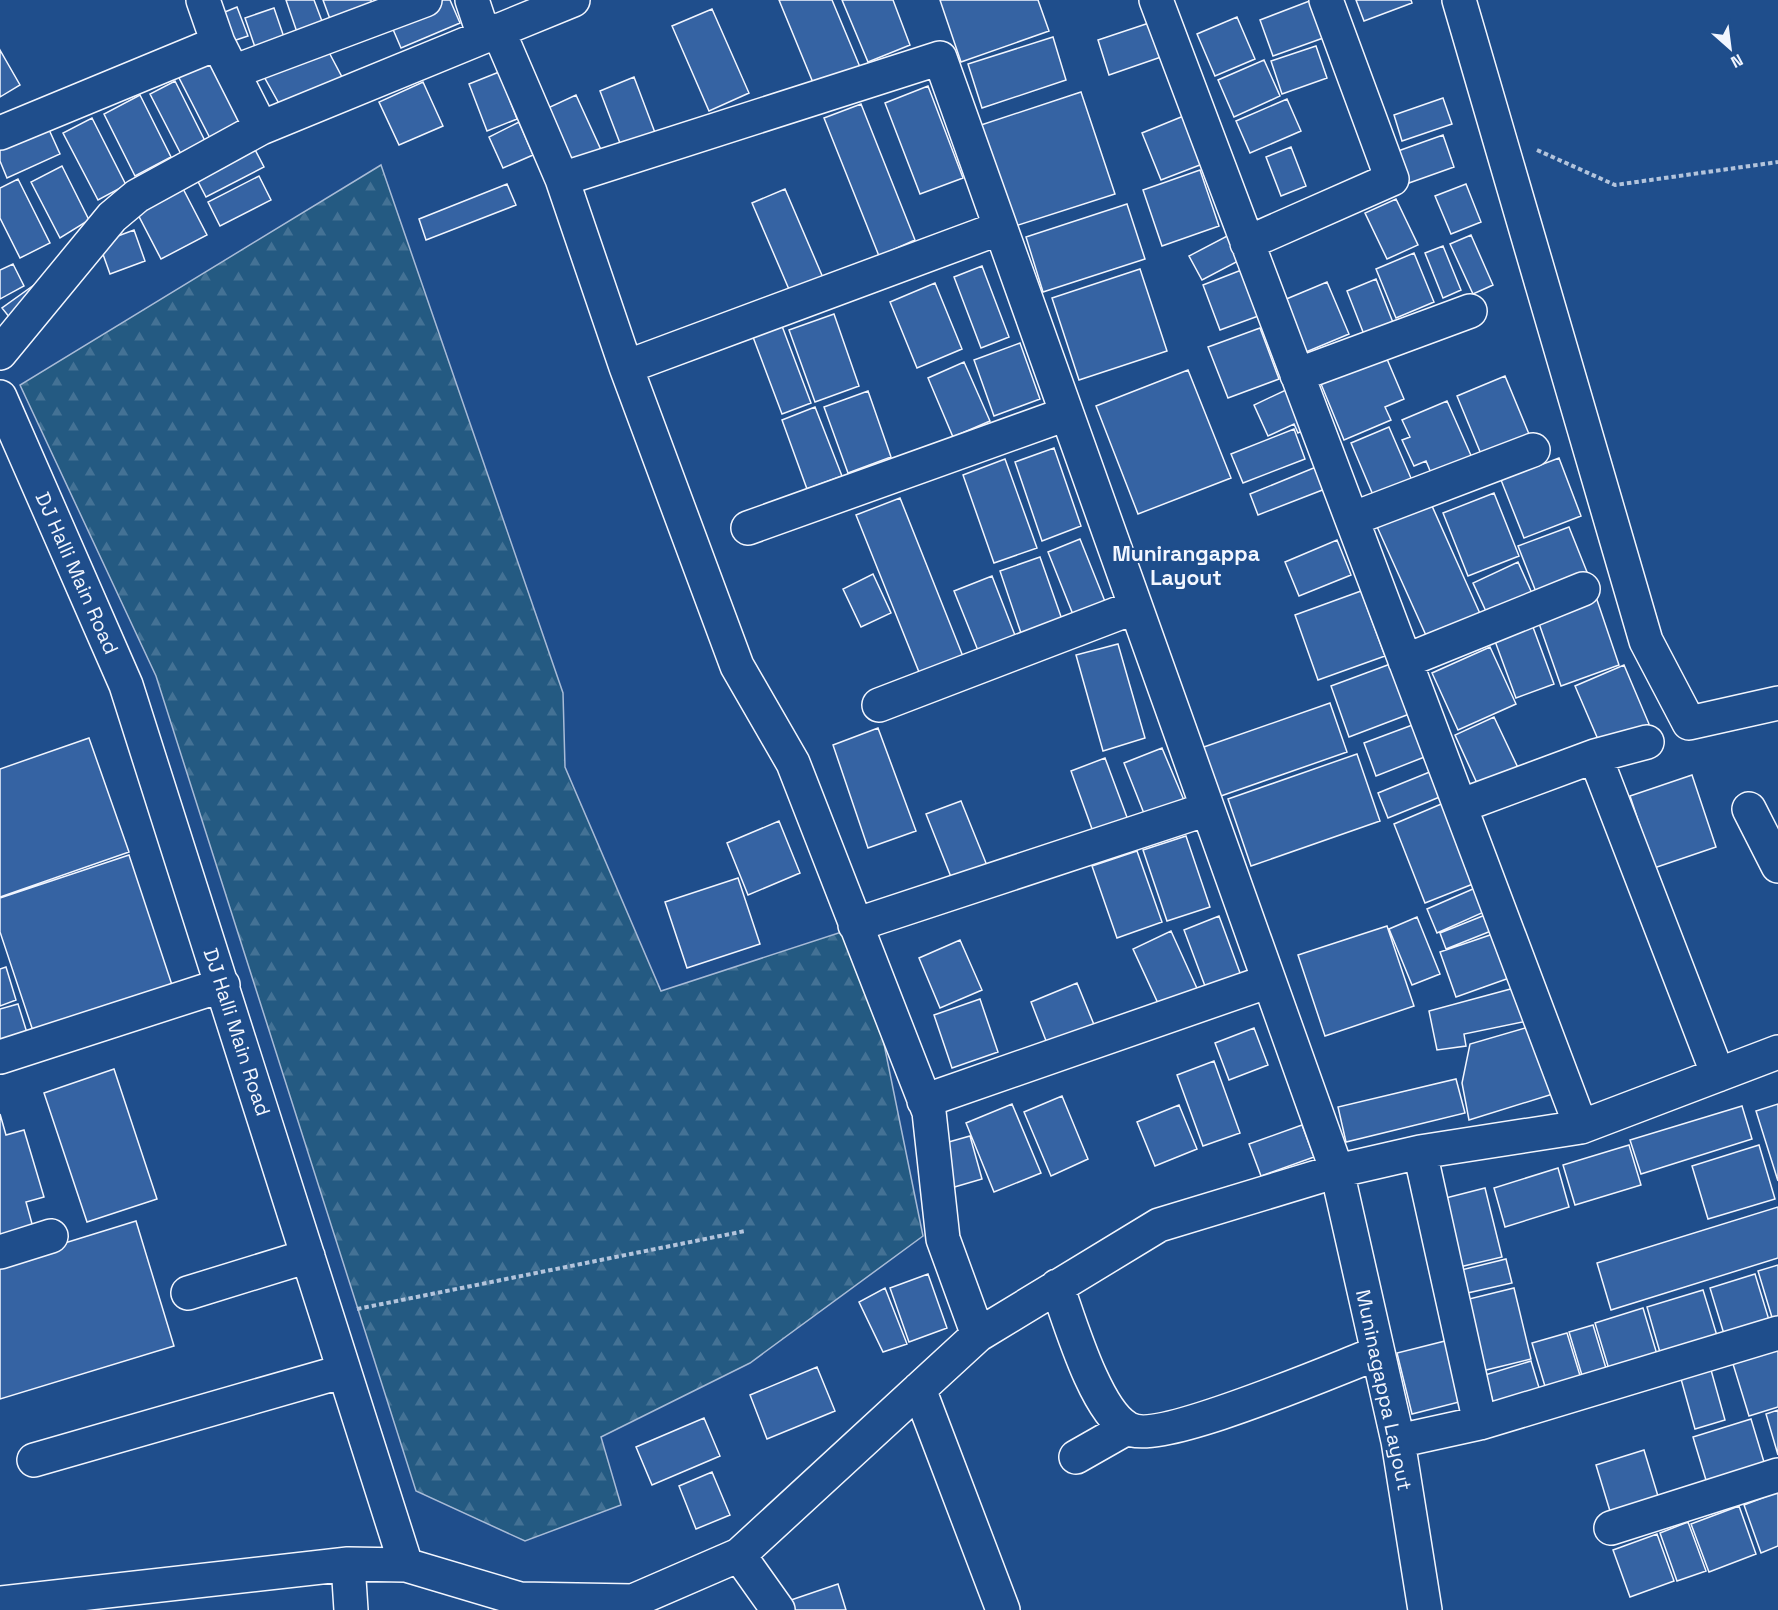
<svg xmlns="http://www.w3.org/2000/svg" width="1778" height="1610" viewBox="0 0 1778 1610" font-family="'Space Grotesk',sans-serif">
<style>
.forest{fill:url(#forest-firs);stroke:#a8bbd7;stroke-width:1.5}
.building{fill:#3563a3;stroke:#f2f6ff;stroke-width:1.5}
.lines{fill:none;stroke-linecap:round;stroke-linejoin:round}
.minor-casing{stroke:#f2f6ff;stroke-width:36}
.path{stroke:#b3c4dc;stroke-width:4;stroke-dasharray:4.5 3;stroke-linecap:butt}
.minor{stroke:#1f4e8c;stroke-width:33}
.labels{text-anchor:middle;stroke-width:4.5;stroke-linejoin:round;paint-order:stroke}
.street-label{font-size:20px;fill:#f2f6ff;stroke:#1f4e8c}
.neighbourhood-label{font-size:21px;font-weight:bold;fill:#f2f6ff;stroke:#1f4e8c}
</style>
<defs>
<pattern id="forest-firs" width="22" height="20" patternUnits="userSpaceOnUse" patternTransform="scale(1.5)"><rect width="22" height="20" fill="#245a82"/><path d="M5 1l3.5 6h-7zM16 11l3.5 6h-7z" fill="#447295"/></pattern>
</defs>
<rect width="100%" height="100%" fill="#1f4e8c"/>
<path class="forest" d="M381 165 563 693 565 767 661 991 860 926 923 1236 750 1363 601 1437 621 1505 525 1541 416 1491 156 676 20 385Z"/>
<path class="building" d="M286 0H314L325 29 299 38Z
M323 0H371L372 5 330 19Z
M438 0H450L460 23 401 48 389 20Z
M779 0H832L860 67 814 85Z
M842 0H893L910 45 868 62Z
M940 0H1038L1049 31 961 62Z
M1312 0 1326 37 1273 56 1260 20Z
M1356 0H1411L1412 3 1364 21Z
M237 7 248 36 230 42 220 14Z
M274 8 287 46 258 56 245 18Z
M712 9 749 93 709 111 672 26Z
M1237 17 1255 59 1215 76 1197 34Z
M1149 23 1161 57 1109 75 1098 40Z
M1053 37 1066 80 982 108 968 64Z
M323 41 342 77 282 109 262 73Z
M1316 46 1327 78 1282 94 1271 61Z
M0 50 20 85 0 97Z
M215 52 252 124 213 144 176 72Z
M1264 60 1280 96 1234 117 1218 80Z
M499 72 517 119 487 131 469 84Z
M634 77 657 138 623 151 600 91Z
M175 81 207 145 183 158 150 94Z
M423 82 443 126 399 145 379 102Z
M928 86 963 178 920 194 885 103Z
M1081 92 1115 194 1012 227 978 126Z
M140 95 171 157 135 176 104 114Z
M576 95 602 152 563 170 537 113Z
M1443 98 1452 124 1402 141 1394 115Z
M1287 99 1301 131 1250 153 1236 121Z
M861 104 915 240 879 256 824 118Z
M1186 115 1205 163 1161 180 1142 133Z
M92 118 126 185 98 200 63 133Z
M519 122 533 155 503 168 489 137Z
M46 123 60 154 7 178 0 161V144Z
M1443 135 1454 167 1409 183 1398 151Z
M250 140 264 167 206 197 192 170Z
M1291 147 1306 186 1281 196 1266 157Z
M62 166 89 220 60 238 31 182Z
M1200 170 1219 226 1162 246 1143 190Z
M259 176 271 200 220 226 208 202Z
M18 179 50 243 20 258 0 218V188Z
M178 179 207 235 161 259 132 203Z
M507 184 516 205 426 240 419 219Z
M1466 184 1481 222 1451 234 1435 196Z
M785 189 824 280 791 294 752 203Z
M1396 199 1418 245 1387 259 1365 213Z
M1127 204 1145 259 1043 292 1026 237Z
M134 230 145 261 110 274 99 243Z
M1231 234 1244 258 1202 280 1189 256Z
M1471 235 1493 285 1473 294 1450 244Z
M1443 246 1461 290 1443 298 1425 253Z
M1414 253 1434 302 1396 318 1376 269Z
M13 264 24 286 0 299V270Z
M982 266 1009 337 981 348 954 277Z
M1140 269 1167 351 1079 380 1052 298Z
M1244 269 1261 315 1220 330 1203 285Z
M1376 279 1394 325 1365 337 1347 291Z
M1327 282 1349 334 1306 352 1284 300Z
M935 283 962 349 917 368 890 302Z
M34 285 41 295 10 318 2 308Z
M834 314 859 386 815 402 789 330Z
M782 326 811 403 782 414 753 337Z
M1260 328 1279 379 1228 398 1208 347Z
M1020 343 1040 399 994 416 974 360Z
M1384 352 1404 399 1385 407 1391 420 1344 440 1319 379Z
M964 362 990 421 953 437 928 378Z
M1188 370 1231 478 1138 514 1096 406Z
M1505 376 1529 434 1481 454 1457 396Z
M1288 389 1307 429 1298 433 1294 424 1268 436 1254 405Z
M868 391 891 457 848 473 824 407Z
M1447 401 1473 460 1433 478 1426 461 1414 466 1402 440 1410 437 1402 420Z
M815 407 842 476 807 489 782 420Z
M1389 427 1414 485 1376 502 1351 443Z
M1294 429 1305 459 1243 483 1231 454Z
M1054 448 1081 526 1042 541 1015 462Z
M1559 458 1581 516 1524 538 1501 480Z
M1005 459 1037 548 994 563 963 475Z
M1316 467 1325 489 1258 515 1250 494Z
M1494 493 1519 556 1468 576 1443 513Z
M1428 497 1482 618 1429 642 1374 520Z
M900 498 964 659 921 677 856 515Z
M1569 527 1589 577 1538 597 1518 546Z
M1080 539 1108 609 1076 622 1048 552Z
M1337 540 1351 575 1299 596 1285 562Z
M1040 557 1065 628 1024 642 1000 571Z
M1518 562 1535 600 1490 620 1473 583Z
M873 574 891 613 861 627 843 589Z
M992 576 1018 643 981 658 954 591Z
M1361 591 1385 656 1318 680 1295 615Z
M1595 594 1619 665 1561 686 1536 615Z
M1530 619 1554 684 1516 698 1492 633Z
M1118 644 1145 738 1103 751 1076 655Z
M1490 647 1516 704 1458 730 1432 673Z
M1393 663 1412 713 1349 737 1331 686Z
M1624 665 1649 724 1600 744 1575 686Z
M1330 703 1347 752 1218 797 1201 748Z
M1494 717 1521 774 1481 792 1455 735Z
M1415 724 1427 756 1376 776 1364 743Z
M878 728 916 831 868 848 833 745Z
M89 738 129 852 0 897V769Z
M1162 748 1186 805 1147 821 1124 763Z
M1357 754 1380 821 1251 866 1228 799Z
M1105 758 1131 828 1096 840 1071 771Z
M1437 769 1447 794 1388 818 1378 793Z
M1692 775 1716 847 1654 868 1630 796Z
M961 801 988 868 953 882 926 814Z
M1446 802 1478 882 1425 903 1394 824Z
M779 821 800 873 748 895 727 843Z
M1186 836 1210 907 1167 921 1143 850Z
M1137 851 1162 922 1117 938 1092 866Z
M129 855 172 985 33 1031 0 932V898Z
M738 878 760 944 687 968 665 902Z
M1482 885 1493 908 1437 933 1427 909Z
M1490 913 1496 929 1446 949 1440 933Z
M1219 916 1243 981 1208 994 1184 930Z
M1417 917 1440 974 1412 985 1389 929Z
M1387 926 1414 1006 1325 1036 1298 955Z
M1171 931 1200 995 1162 1012 1133 949Z
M1496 933 1512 977 1456 997 1440 952Z
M960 940 982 990 940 1008 919 958Z
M6 967 16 1000 0 1006V969Z
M1077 983 1097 1032 1050 1051 1031 1002Z
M1518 987 1527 1021 1464 1034 1466 1046 1437 1050 1429 1011Z
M980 999 998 1052 952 1068 934 1015Z
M18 1004 28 1036 0 1045V1009Z
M1532 1026 1556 1093 1469 1120 1462 1083 1470 1044Z
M1254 1028 1268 1065 1229 1080 1215 1043Z
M1214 1061 1240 1133 1203 1146 1177 1075Z
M114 1069 157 1199 87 1222 44 1093Z
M1456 1079 1465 1113 1346 1142 1338 1107Z
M1062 1096 1088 1159 1051 1176 1024 1112Z
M1012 1104 1041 1173 994 1192 966 1123Z
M1778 1104V1181L1756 1111Z
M1179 1105 1197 1149 1155 1166 1137 1122Z
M1742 1106 1752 1139 1641 1174 1630 1140Z
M0 1114 6 1135 24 1130 44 1197 26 1202 34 1231 0 1241Z
M1302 1125 1314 1157 1261 1176 1249 1144Z
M970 1136 982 1179 951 1188 938 1145Z
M1629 1145 1641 1185 1575 1205 1563 1165Z
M1759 1145 1775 1199 1708 1219 1692 1166Z
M1558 1168 1569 1207 1505 1227 1494 1188Z
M1485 1188 1502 1257 1451 1269 1434 1201Z
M1778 1207V1258L1611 1310 1597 1263Z
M136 1221 174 1346 0 1399V1263Z
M1506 1259 1512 1283 1463 1294 1457 1271Z
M1778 1265V1323L1774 1324 1758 1271Z
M928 1274 947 1328 909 1342 890 1288Z
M1755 1274 1769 1320 1724 1334 1710 1288Z
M885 1288 907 1344 883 1352 859 1302Z
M1514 1288 1531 1359 1482 1371 1465 1300Z
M1703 1290 1718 1339 1661 1356 1647 1307Z
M1643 1308 1659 1361 1611 1376 1595 1323Z
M1593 1325 1608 1375 1584 1382 1569 1332Z
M1567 1333 1582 1382 1547 1393 1532 1343Z
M1449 1340 1463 1401 1412 1414 1397 1353Z
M1778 1350V1407L1749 1416 1733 1364Z
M1531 1361 1540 1391 1494 1405 1485 1375Z
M817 1367 835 1411 767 1439 750 1395Z
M1711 1370 1725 1420 1695 1429 1681 1379Z
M1778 1410V1455L1766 1414Z
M704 1418 720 1456 652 1485 636 1447Z
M1751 1419 1767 1472 1709 1490 1693 1437Z
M1644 1450 1661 1506 1613 1521 1596 1465Z
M712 1472 730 1515 696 1529 679 1486Z
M1778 1492V1546L1761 1553 1744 1505Z
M1739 1506 1756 1554 1709 1572 1691 1524Z
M1688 1522 1706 1571 1677 1581 1660 1533Z
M1657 1534 1674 1581 1630 1597 1613 1550Z
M838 1584 846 1610H794L791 1600Z"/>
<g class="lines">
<defs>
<path id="minor" d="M203 0 218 43 261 128
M472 0 484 36
M1156 0 1581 1127
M1459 0 1646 641 1689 723 1778 703
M498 30 562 179 626 367 737 666 793 763 929 1112 943 1239 978 1335
M233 72 425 0
M0 133 218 43
M562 179 940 58 1337 1171 1398 1441 1425 1610
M1247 243 1392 179 1326 0
M0 353 112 217 137 196 261 128 573 0
M626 367 1000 228
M1297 375 1470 311
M0 397 126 685 406 1565 520 1599 633 1601 739 1555 978 1335 1159 1225 1337 1171 1420 1152 1581 1127 1778 1052
M1352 519 1533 450
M748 528 1066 414
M1405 661 1583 589
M879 705 1135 607
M1595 756 1718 1075
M1460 806 1595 756 1647 742
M1749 809 1778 866
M855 925 1207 809
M0 1057 223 985
M924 1101 1269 981
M1420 1152 1480 1423 1778 1333
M0 1252 51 1236
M1057 1286C1070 1322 1095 1409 1127 1428 1157 1447 1337 1368 1378 1353
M188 1293 308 1256
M919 1389 1003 1610
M1398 1441 1480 1423
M1076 1457 1127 1428
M34 1460 344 1371
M1611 1528 1778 1475
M739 1555 778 1610
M348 1564 351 1610
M0 1603 348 1564 406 1565"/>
</defs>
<use href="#minor" class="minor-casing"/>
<path class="path" d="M1537 150 1615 185 1778 162
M357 1309 745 1231"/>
<use href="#minor" class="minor"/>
</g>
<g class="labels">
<g class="street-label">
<text transform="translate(77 573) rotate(66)" y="7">DJ Halli Main Road</text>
<text transform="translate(237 1032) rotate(72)" y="7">DJ Halli Main Road</text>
<text transform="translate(1384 1390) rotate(78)" y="7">Muninagappa Layout</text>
</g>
<g class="neighbourhood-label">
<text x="1186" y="561">Munirangappa<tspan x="1186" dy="24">Layout</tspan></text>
</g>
</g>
<g transform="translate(1730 48) rotate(152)" stroke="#1f4e8c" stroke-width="4.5" paint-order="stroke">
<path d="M0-4.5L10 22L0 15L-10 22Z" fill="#f2f6ff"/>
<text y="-9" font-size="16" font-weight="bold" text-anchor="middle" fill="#f2f6ff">N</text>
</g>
</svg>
